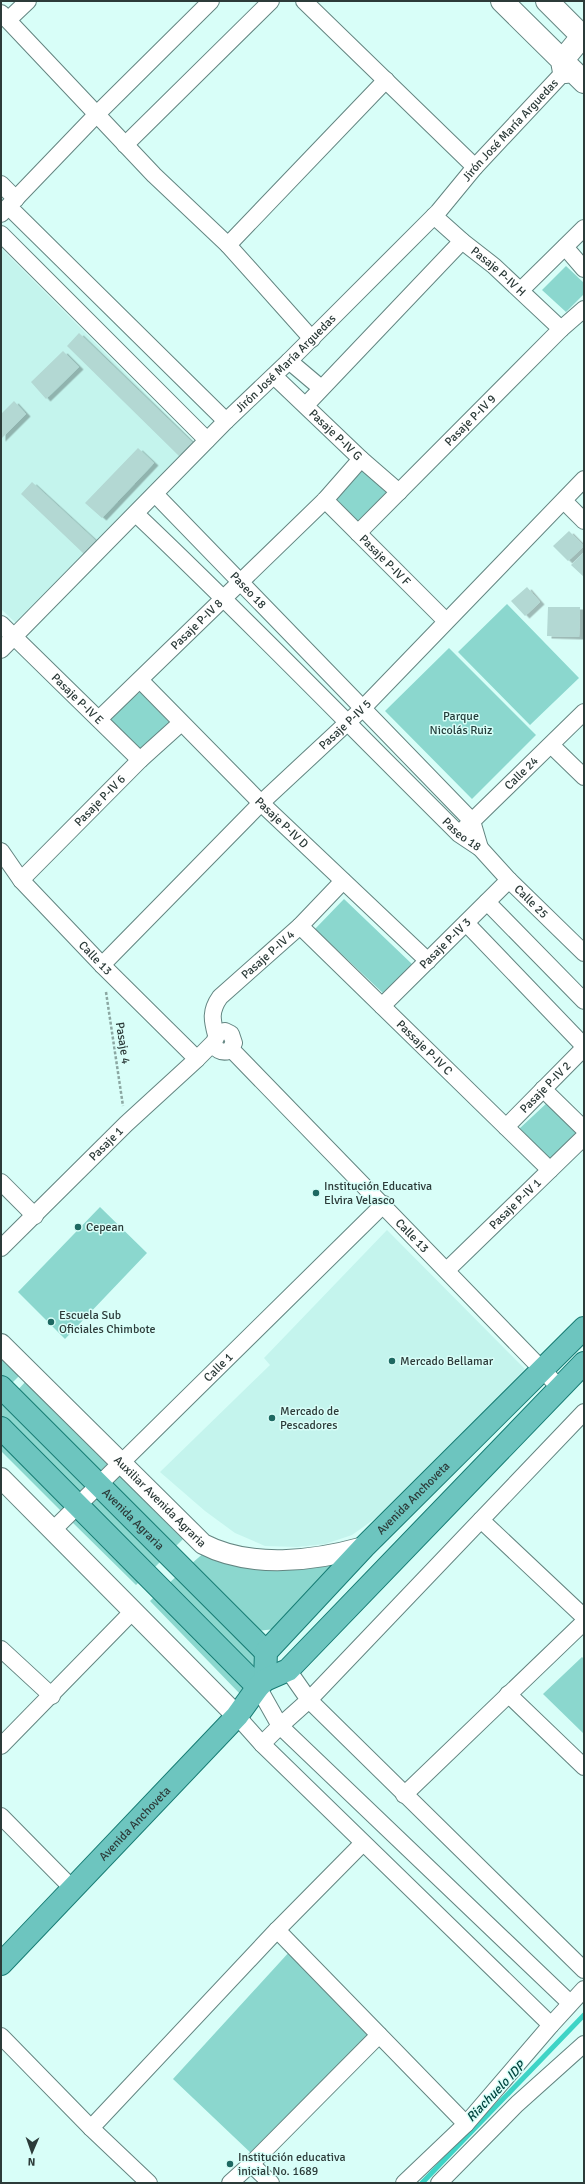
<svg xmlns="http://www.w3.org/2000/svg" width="585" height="2184" viewBox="0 0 585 2184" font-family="Signika,sans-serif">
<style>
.built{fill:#c4f4ed}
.green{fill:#8bd7ce}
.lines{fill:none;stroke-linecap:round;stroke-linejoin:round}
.stream{stroke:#3ed4c6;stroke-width:5}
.building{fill:#b3d8d3;filter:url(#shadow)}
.minor-casing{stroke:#638581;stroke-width:18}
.tertiary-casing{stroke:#638581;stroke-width:22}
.secondary-casing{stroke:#638581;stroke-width:24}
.primary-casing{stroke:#177c74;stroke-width:24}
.path{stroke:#8ba7a2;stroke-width:2.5;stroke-dasharray:3 2;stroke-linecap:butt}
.minor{stroke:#fff;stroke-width:16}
.tertiary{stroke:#fff;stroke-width:20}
.secondary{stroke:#fff;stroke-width:22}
.primary{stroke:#6dc5bf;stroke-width:22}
.poi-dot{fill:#1d6861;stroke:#d8fef8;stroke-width:1.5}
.labels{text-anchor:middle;stroke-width:3;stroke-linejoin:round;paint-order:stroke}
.street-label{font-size:12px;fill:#2c3b39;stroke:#d8fef8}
.park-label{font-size:12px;fill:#243d3a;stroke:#d8fef8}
.poi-label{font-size:12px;fill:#2c3b39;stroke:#d8fef8;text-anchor:start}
.water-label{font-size:13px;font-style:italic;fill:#00453f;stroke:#d8fef8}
</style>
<defs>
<filter id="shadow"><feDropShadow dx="4.5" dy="2.5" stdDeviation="0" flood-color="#0004"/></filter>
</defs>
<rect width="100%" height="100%" fill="#d8fef8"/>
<path class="built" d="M1 248 195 443 19 626 1 609Z
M387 1230 525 1369 411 1493 352 1535 325 1544 297 1547 265 1546 235 1533 205 1511 160 1472 270 1365 264 1358Z"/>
<path class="green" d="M566 266 584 283V294L566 312 542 290Z
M364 469 390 493 361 524 333 499Z
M507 604 579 678 530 725 458 652Z
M449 648 536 735 472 799 385 711Z
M140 692 170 723 142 750 108 718Z
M344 899 413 965 385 995 315 929Z
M549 1101 580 1131 550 1159 519 1129Z
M100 1207 147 1253 65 1339 18 1292Z
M1 1353 22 1373 8 1387 1 1380Z
M27 1380 111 1462 99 1474 15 1393Z
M8 1399 93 1483 79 1497 1 1421V1406Z
M1 1432 74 1504 64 1514 1 1451Z
M120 1473 184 1538 172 1550 108 1484Z
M100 1493 164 1558 152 1570 87 1506Z
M78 1510 145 1576 136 1585 69 1519Z
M205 1552 343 1557 275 1629 257 1631 191 1564Z
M181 1572 261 1653V1675L166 1586Z
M161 1590 253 1684 241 1695 150 1601Z
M582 1657 584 1659V1734L543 1694Z
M291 1950 372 2030 253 2155 173 2079Z"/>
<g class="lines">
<path class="stream" d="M422 2183 584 2015"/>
</g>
<path class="building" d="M79 333 193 443 179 456 67 346Z
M63 351 79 367 46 399 31 382Z
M14 401 26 414 1 439V414Z
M138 448 154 463 102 518 85 503Z
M32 482 96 541 84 554 21 494Z
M569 531 584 546 568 561 553 546Z
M584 552V577L571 565Z
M527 587 540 602 525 616 511 601Z
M548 607H580L579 637 547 636Z"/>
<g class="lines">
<defs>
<g id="minor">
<path d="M304 1 475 167"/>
<path d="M1 13 154 175 228 245 312 339"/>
<path d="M8 20 28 1"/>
<path d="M125 145 271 1"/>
<path d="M1 184 16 199"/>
<path d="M9 207 226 421"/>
<path d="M1 214 97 114 211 1"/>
<path id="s1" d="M434 216 462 241 494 266 561 329"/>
<path d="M1 234 207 440"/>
<path d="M228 245 386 80"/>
<path d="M565 247 584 269"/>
<path d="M521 290 584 228"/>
<path d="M289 361 321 388"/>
<path id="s2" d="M274 376 361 459 399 492"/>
<path d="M306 405 462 241"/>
<path id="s3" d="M155 494 472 821 480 848"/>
<path id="s4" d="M325 500 445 620"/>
<path d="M564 501 584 521"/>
<path id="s5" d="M136 514C246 618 351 727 459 834L480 848 509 880 584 953"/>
<path id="s6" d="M358 533 561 329 584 309"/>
<path id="s7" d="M1 624 140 760"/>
<path id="s8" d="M1 650 226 421 289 361 438 212 475 167 564 72"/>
<path id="s9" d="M140 680 261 803 428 961"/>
<path id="s10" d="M99 719 325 500 361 459"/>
<path d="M551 745 584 777"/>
<path id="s11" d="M464 829 584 712"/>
<path id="s12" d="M1 851 21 880 102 965 197 1059"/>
<path id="s13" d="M21 880 140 760 181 723"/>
<path d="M487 902 584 1001"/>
<path d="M466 923 584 1046"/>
<path id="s14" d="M300 926 550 1170"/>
<path id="s15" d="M102 965 261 803 362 709 584 479"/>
<path id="s16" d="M382 1006 509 880"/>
<path id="s17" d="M216 1035C212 1020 210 1011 220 997L300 926 343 881"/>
<path id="s18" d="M231 1049 560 1388"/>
<path d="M543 1089 584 1129"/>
<path id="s19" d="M506 1127 584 1048"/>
<path d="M1 1182 35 1216"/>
<path id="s20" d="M1 1248 126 1124 197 1059 214 1042 218 1033 225 1031 231 1034 234 1043 229 1051C221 1053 215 1050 214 1042"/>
<path id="s21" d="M447 1270 584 1137"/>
<path d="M481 1520 584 1617"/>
<path id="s22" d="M53 1530 384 1204"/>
<path d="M1 1649 52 1696"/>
<path d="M288 1670 309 1700 584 1970"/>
<path d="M258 1687 280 1726 262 1744"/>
<path d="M508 1694 584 1767"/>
<path d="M237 1716 262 1744 551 2025"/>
<path d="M1 1746 133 1611"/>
<path d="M404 1795 584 1622"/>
<path d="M1 1816 73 1889"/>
<path d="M277 1930 466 2124"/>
<path d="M570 2003 280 1726 309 1700 584 1412"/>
<path d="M1 2036 91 2128 149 2183"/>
<path d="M91 2128 277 1930 363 1843"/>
<path d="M251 2164 271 2183"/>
<path d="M230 2183 251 2164 379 2035"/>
<path d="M404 2183 466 2124 551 2025 584 1989"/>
<path d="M439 2183 517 2104 584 2044"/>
</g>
<g id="tertiary">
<path id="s23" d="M1 1344 203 1544C251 1569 314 1561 364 1547"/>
<path d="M1 1478 237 1716"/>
</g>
<path id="secondary" d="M502 1 584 82
M547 1 584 38
M566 72H564L562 61 584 34"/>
<g id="primary">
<path id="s24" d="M1 1387 266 1652"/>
<path d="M1 1428 258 1687"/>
<path id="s25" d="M265 1680 266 1652 364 1547 584 1328"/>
<path id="s26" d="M1 1964 237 1716 258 1687 265 1680 288 1670 584 1363"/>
</g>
</defs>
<use href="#minor" class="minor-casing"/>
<use href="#tertiary" class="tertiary-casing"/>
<use href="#secondary" class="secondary-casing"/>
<use href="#primary" class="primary-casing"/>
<path class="path" d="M106 992 123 1106"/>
<use href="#minor" class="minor"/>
<use href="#tertiary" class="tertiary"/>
<use href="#secondary" class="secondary"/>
<use href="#primary" class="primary"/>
</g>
<g class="poi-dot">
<circle cx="316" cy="1193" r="4"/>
<circle cx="78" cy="1227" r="4"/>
<circle cx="51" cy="1322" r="4"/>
<circle cx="392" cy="1361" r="4"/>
<circle cx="272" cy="1418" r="4"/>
<circle cx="230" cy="2164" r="4"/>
</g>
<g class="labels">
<g class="street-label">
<text dy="4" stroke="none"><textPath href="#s8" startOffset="728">Jirón José María Arguedas</textPath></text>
<text dy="4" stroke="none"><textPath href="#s1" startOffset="85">Pasaje P-IV H</textPath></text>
<text dy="4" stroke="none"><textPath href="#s8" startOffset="404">Jirón José María Arguedas</textPath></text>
<text dy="4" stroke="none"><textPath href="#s6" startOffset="159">Pasaje P-IV 9</textPath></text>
<text dy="4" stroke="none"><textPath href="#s2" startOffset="85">Pasaje P-IV G</textPath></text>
<text dy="4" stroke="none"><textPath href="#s4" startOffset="85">Pasaje P-IV F</textPath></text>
<text dy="4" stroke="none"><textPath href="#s3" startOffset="134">Paseo 18</textPath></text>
<text dy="4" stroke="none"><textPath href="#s10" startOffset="136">Pasaje P-IV 8</textPath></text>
<text dy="4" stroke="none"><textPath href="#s7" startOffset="107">Pasaje P-IV E</textPath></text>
<text dy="4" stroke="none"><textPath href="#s15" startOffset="342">Pasaje P-IV 5</textPath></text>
<text dy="4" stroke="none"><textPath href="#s11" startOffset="80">Calle 24</textPath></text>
<text dy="4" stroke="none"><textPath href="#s13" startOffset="112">Pasaje P-IV 6</textPath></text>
<text dy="4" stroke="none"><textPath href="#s9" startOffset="201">Pasaje P-IV D</textPath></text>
<text dy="4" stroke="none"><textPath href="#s5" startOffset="457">Paseo 18</textPath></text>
<text dy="4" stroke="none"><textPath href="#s5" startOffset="554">Calle 25</textPath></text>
<text dy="4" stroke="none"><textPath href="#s16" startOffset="89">Pasaje P-IV 3</textPath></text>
<text dy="4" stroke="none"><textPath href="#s17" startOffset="104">Pasaje P-IV 4</textPath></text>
<text dy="4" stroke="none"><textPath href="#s12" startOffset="143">Calle 13</textPath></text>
<text transform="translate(123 1043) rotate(81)" y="4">Pasaje 4</text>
<text dy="4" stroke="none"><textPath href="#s14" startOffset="174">Passaje P-IV C</textPath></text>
<text dy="4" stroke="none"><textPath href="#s19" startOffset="56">Pasaje P-IV 2</textPath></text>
<text dy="4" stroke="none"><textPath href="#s20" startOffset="148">Pasaje 1</textPath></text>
<text dy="4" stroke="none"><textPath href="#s21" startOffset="95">Pasaje P-IV 1</textPath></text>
<text dy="4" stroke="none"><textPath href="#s18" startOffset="260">Calle 13</textPath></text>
<text dy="4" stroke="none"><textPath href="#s22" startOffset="232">Calle 1</textPath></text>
<text dy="4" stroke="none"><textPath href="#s25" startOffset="241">Avenida Anchoveta</textPath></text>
<text dy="4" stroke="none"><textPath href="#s23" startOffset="224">Auxiliar Avenida Agraria</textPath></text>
<text dy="4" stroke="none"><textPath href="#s24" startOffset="187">Avenida Agraria</textPath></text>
<text dy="4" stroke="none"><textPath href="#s26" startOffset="194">Avenida Anchoveta</textPath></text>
</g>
<g class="park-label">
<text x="461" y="720">Parque<tspan x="461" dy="14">Nicolás Ruiz</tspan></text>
</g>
<g class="poi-label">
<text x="324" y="1190">Institución Educativa<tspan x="324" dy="14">Elvira Velasco</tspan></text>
<text x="86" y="1231">Cepean</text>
<text x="59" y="1319">Escuela Sub<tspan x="59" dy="14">Oficiales Chimbote</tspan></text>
<text x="400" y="1365">Mercado Bellamar</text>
<text x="280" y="1415">Mercado de<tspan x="280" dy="14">Pescadores</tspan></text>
<text x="238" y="2161">Institución educativa<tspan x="238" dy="14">inicial No. 1689</tspan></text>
</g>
<g class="water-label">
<text transform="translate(495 2091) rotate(-46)" y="5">Riachuelo IDP</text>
</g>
</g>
<rect width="585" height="2184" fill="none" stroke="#2c3b39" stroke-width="4"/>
<g transform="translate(32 2152) rotate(182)" stroke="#d8fef8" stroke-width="3" paint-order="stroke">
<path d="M0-3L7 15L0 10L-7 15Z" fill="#2c3b39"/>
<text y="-6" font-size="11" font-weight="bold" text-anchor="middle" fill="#2c3b39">N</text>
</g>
</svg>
